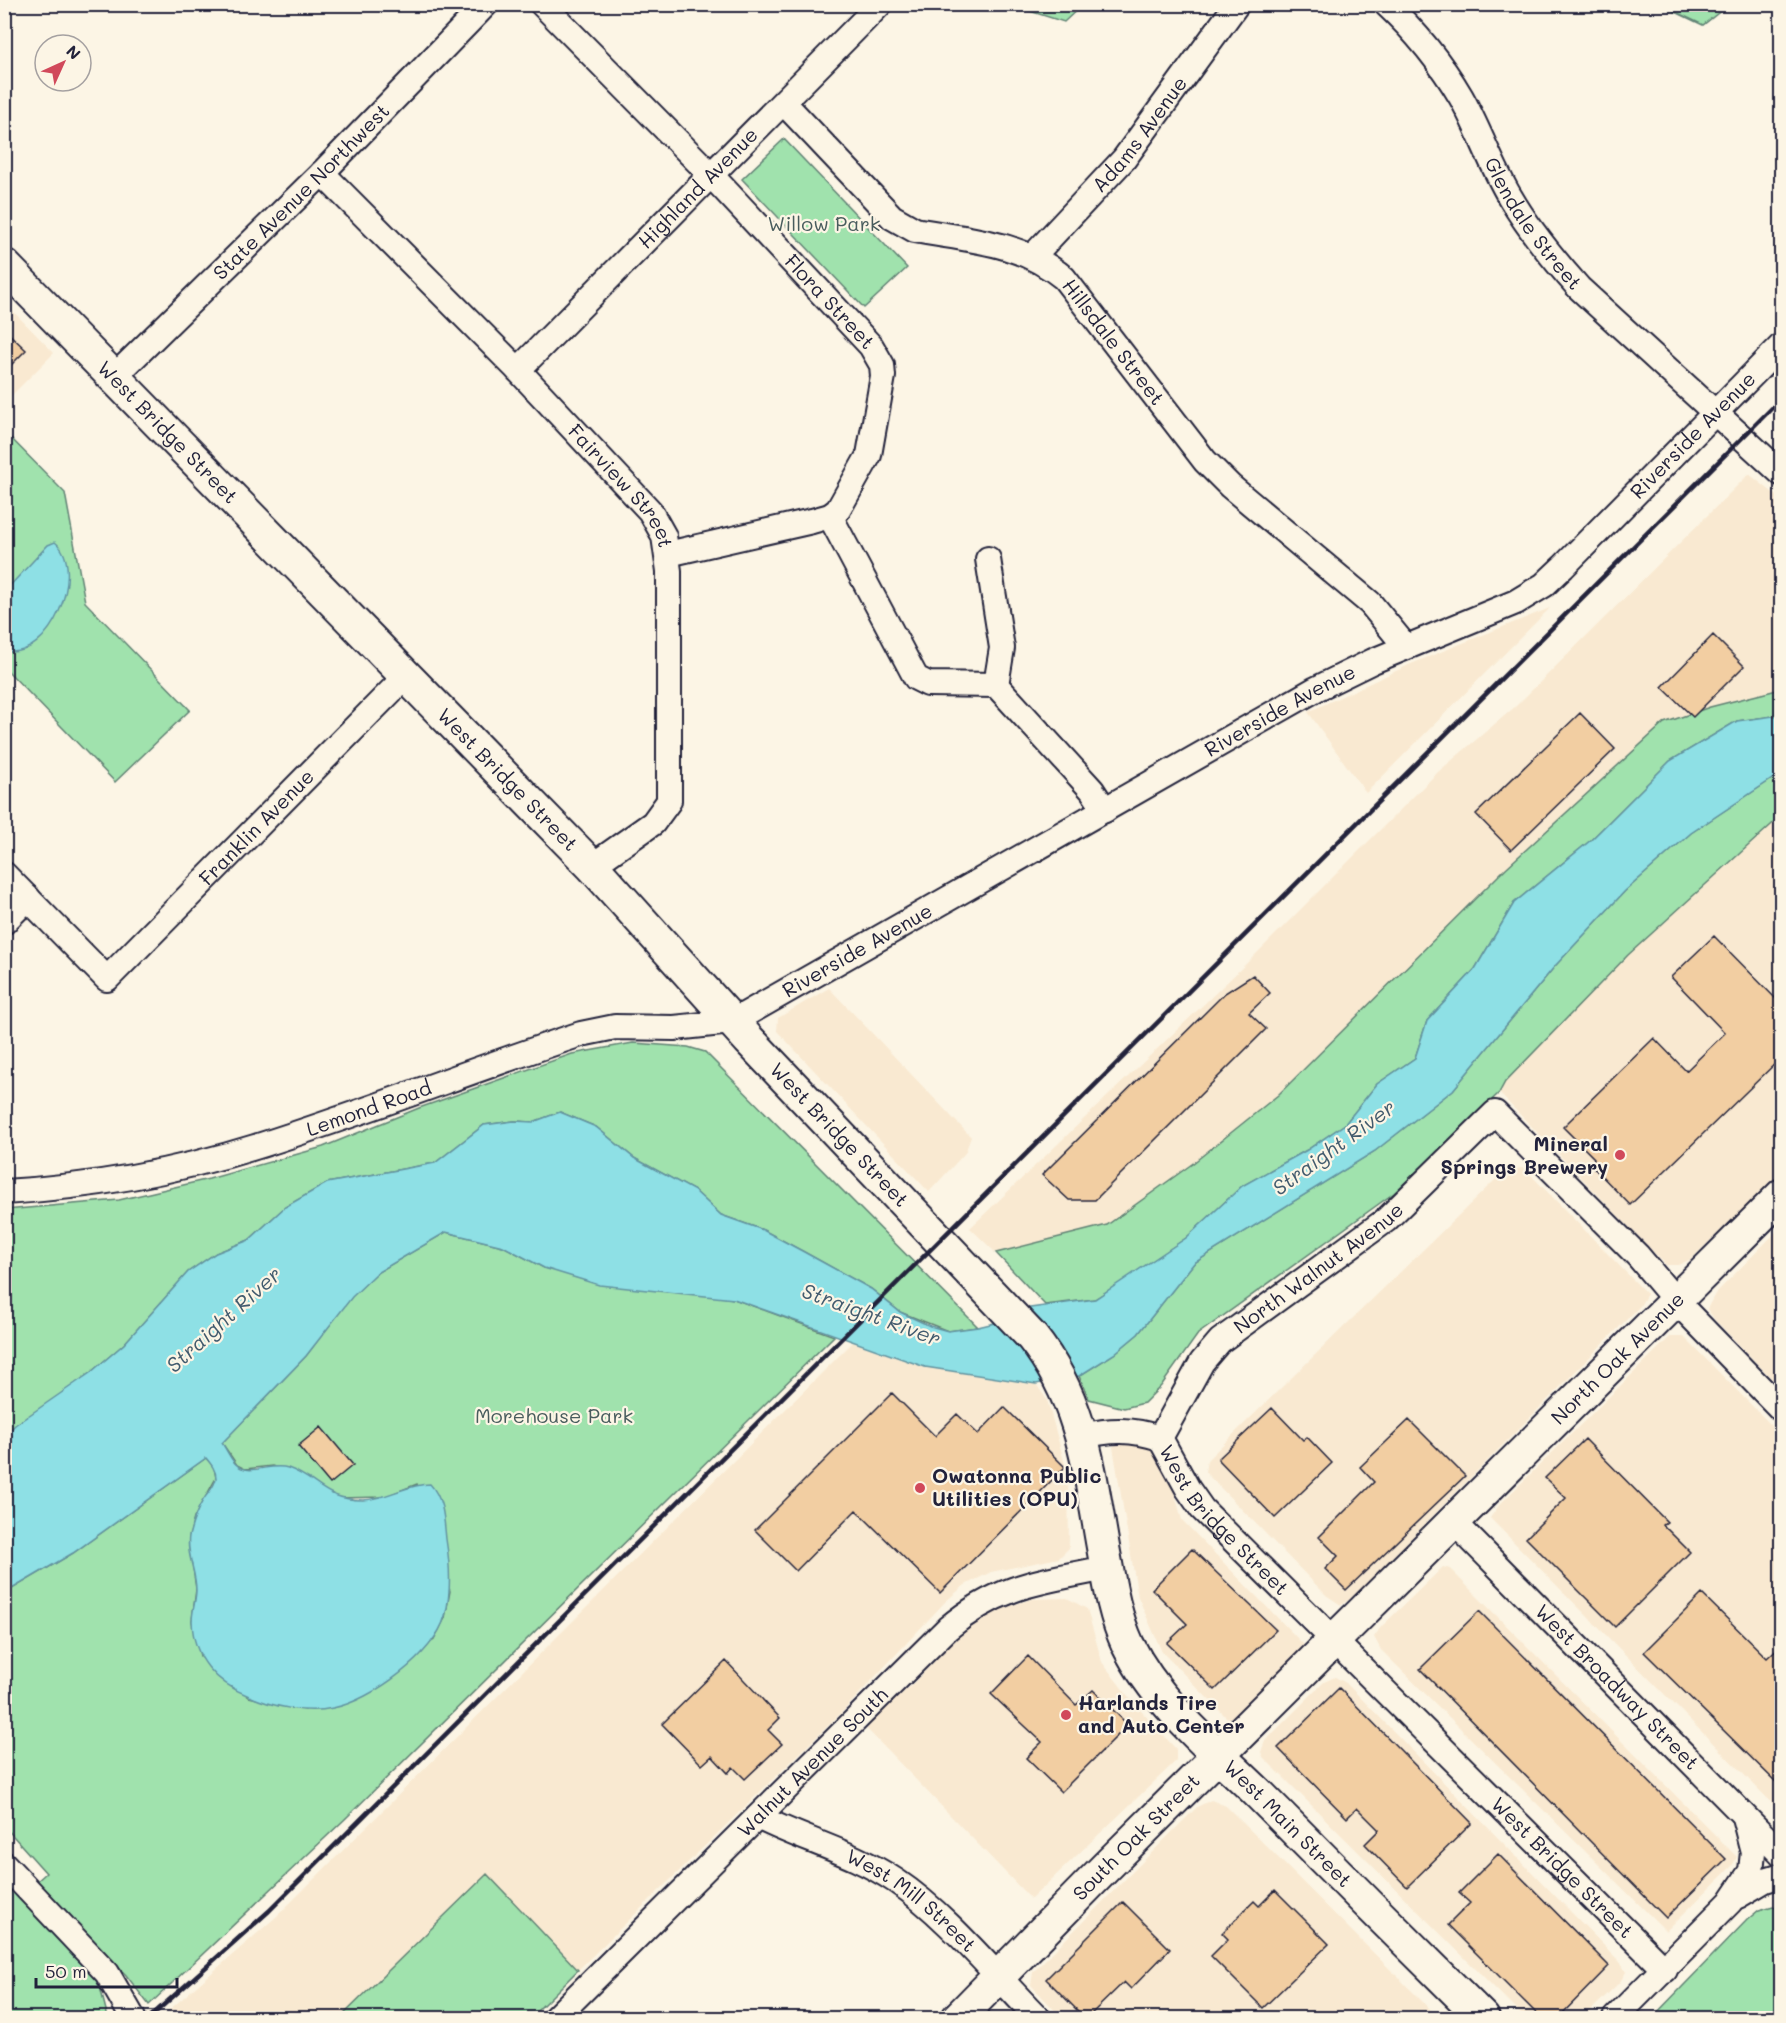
<svg xmlns="http://www.w3.org/2000/svg" width="1786" height="2023" viewBox="0 0 1786 2023" font-family="Mali,sans-serif">
<style>
.built{fill:#f9e9d1}
.green{fill:#a0e2ad;stroke:#618274;stroke-width:1.5}
.water{fill:#8ee0e5;stroke:#6394a1;stroke-width:1.5}
.building{fill:#f2cea2;stroke:#22223b;stroke-width:1.5}
.lines{fill:none;stroke-linecap:round;stroke-linejoin:round}
.minor-casing{stroke:#22223b;stroke-width:28}
.major-casing{stroke:#22223b;stroke-width:36}
.minor{stroke:#fcf5e5;stroke-width:24}
.major{stroke:#fcf5e5;stroke-width:32}
.rail{stroke:#22223b;stroke-width:4.5}
.poi-dot{fill:#d1495b;stroke:#fcf5e5;stroke-width:2}
.labels{text-anchor:middle;stroke-width:4.5;stroke-linejoin:round;paint-order:stroke}
.street-label{font-size:20px;fill:#22223b;stroke:#fcf5e5}
.park-label{font-size:20px;fill:#485c5d;stroke:#fcf5e5}
.poi-label{font-size:20px;font-weight:bold;fill:#22223b;stroke:#fcf5e5;text-anchor:start}
.water-label{font-size:21px;font-style:italic;fill:#425b6e;stroke:#fcf5e5}
</style>
<rect width="100%" height="100%" fill="#fcf5e5"/>
<filter id="ink" filterUnits="userSpaceOnUse"><feTurbulence type="fractalNoise" baseFrequency=".0167" numOctaves="2"/><feDisplacementMap in="SourceGraphic" scale="12" xChannelSelector="R" yChannelSelector="G"/><feConvolveMatrix kernelMatrix="1 2 1 2 8 2 1 2 1" color-interpolation-filters="sRGB"/></filter>
<g filter="url(#ink)">
<path class="built" d="M5 303 54 353 5 402Z
M1749 474 1781 499V689L1710 707 1664 723 1506 868 1278 1095 1192 1164 1107 1225 996 1253 970 1228 1248 962 1438 772 1516 706Z
M1550 608 1366 793 1308 712 1411 664Z
M1781 816 1782 1172 1691 1259 1678 1265H1666L1499 1093 1505 1082 1628 955Z
M829 988 971 1137 965 1153 929 1192 777 1031 778 1018Z
M1524 1168 1647 1294 1640 1306 1353 1597 1341 1605 1326 1595 1205 1472 1207 1460 1497 1178 1512 1169Z
M1781 1227V1388L1715 1320 1707 1309 1715 1294Z
M1670 1337H1684L1781 1435V1812L1490 1518 1500 1504Z
M853 1342 925 1367 1036 1384 1047 1400 1068 1475 1069 1548 1059 1558 991 1572 965 1585 945 1602 845 1709 578 1970 487 1874 340 2018H160L277 1916Z
M1125 1436 1153 1442 1166 1461 1182 1520 1304 1645 1240 1715 1227 1718 1162 1652 1138 1597 1113 1447Z
M1443 1567 1450 1569 1737 1857 1732 1866 1666 1931 1381 1650 1374 1637 1381 1627Z
M1067 1598 1087 1609 1102 1662 1131 1700 1176 1749V1761L1031 1899 863 1725 910 1687 951 1644 986 1614 1032 1599Z
M1335 1677 1346 1683 1620 1962 1626 1972 1620 1982 1583 2018H1525L1263 1757 1261 1752 1265 1741 1324 1682Z
M1211 1800 1226 1806 1439 2018H1062L1031 1985 1033 1972 1197 1807Z"/>
<path class="green" d="M1011 5 1082 4V5L1064 22Z
M1661 5H1728L1703 25Z
M784 139 907 268 864 308 742 179Z
M4 431 65 493 85 602 190 710 115 782 5 668Z
M1781 689V715L1737 721 1670 761 1591 840 1514 903 1475 969 1427 1021 1415 1058 1377 1084 1345 1124 1307 1150 1242 1186 1186 1238 1122 1282 1095 1299 1045 1305 996 1253 1107 1225 1192 1164 1278 1095 1506 868 1664 723 1710 707Z
M1781 773V816L1628 955 1505 1082 1499 1093 1394 1193 1198 1334 1161 1386 1144 1403 1124 1408 1089 1399 1079 1376 1114 1354 1138 1334 1194 1263 1375 1151 1453 1090 1555 966 1625 891 1691 833Z
M633 1043 688 1047 705 1052 978 1327 948 1331 900 1312 871 1289 804 1252 763 1230 721 1215 695 1191 634 1158 596 1127 560 1112 533 1122 514 1121 484 1125 435 1163 327 1183 285 1207 249 1240 216 1253 188 1272 124 1344 90 1373 5 1435V1210L119 1200 209 1179 323 1147 419 1108 572 1054Z
M446 1232 503 1246 544 1268 734 1299 834 1336 344 1820 149 2005 126 1975 35 1883 46 1873 5 1827V1593L73 1553 206 1458 214 1467 216 1478 194 1518 189 1538 196 1589 192 1621 200 1656 249 1697 305 1710 433 1641 445 1618 450 1591 417 1484 384 1497 339 1498 320 1489 300 1475 272 1466 245 1469 237 1465 222 1443 306 1356 351 1297 378 1272Z
M487 1874 578 1970 530 2018H340Z
M4 1882 99 1983 108 2018H5Z
M1773 1906 1781 1909V2018H1652L1747 1920 1759 1910Z"/>
<path class="water" d="M55 542C88 569 50 662 5 651V591L48 545Z
M1781 715V773L1691 833 1625 891 1555 966 1453 1090 1375 1151 1194 1263 1138 1334 1114 1354 1079 1376 1036 1384 925 1367 734 1299 599 1285 544 1268 503 1246 446 1232 378 1272 352 1297 306 1356 222 1443C227 1450 231 1461 238 1466 251 1476 272 1462 288 1468 319 1479 323 1500 363 1500 387 1499 407 1484 430 1484 444 1499 444 1520 446 1539 450 1564 452 1591 445 1616 435 1654 371 1701 333 1708 307 1714 273 1707 249 1696 216 1683 193 1658 192 1621 192 1611 196 1600 196 1590 196 1571 186 1554 189 1536 192 1524 196 1512 202 1502 206 1494 215 1488 216 1478 216 1470 211 1464 206 1458L73 1553 5 1593V1435L15 1425 90 1373 124 1344 188 1272 216 1253 249 1240 285 1207 327 1183 435 1163 484 1125 514 1121 533 1122 560 1112 596 1127 634 1158 695 1191 721 1215 763 1230 804 1252 871 1289 900 1312 930 1326 948 1331 978 1327 1011 1319 1023 1309 1095 1299 1186 1238 1242 1186 1307 1150 1345 1124 1377 1084 1415 1058 1427 1021 1475 969 1514 903 1591 840 1670 761 1737 721Z"/>
<path class="building" d="M4 329 26 350 4 372Z
M1713 635 1744 666 1693 717 1662 687Z
M1580 713 1615 749 1511 850 1476 814Z
M1714 936 1782 1005V1057L1630 1205 1592 1166 1594 1158 1563 1127 1654 1038 1686 1071 1725 1033 1671 977Z
M1253 975 1270 993 1249 1013 1266 1029 1095 1200H1069L1042 1175 1225 993Z
M892 1393 935 1436 957 1414 978 1434 1004 1407 1065 1467 940 1593 856 1510 796 1571 755 1530Z
M1272 1408 1303 1440 1307 1437 1332 1463 1275 1518 1218 1459Z
M1409 1420 1465 1476 1346 1590 1325 1569 1338 1556 1319 1537 1374 1482 1360 1467Z
M321 1427 353 1465 330 1484 298 1446Z
M1585 1439 1667 1522 1663 1525 1690 1552 1615 1627 1526 1538 1566 1498 1545 1478Z
M1192 1549 1276 1630 1215 1690 1167 1643 1187 1624 1152 1589Z
M1702 1594 1767 1658 1782 1644V1788L1644 1652Z
M1479 1611 1726 1859 1666 1918 1420 1669Z
M1028 1656 1076 1705 1093 1690 1128 1725 1061 1792 1026 1758 1042 1742 991 1694Z
M726 1661 780 1718 768 1730 782 1744 745 1779 733 1767 728 1773 712 1756 702 1765 662 1724Z
M1339 1688 1472 1823 1407 1887 1365 1844 1379 1830 1357 1808 1347 1818 1278 1748Z
M1498 1854 1609 1966 1557 2019H1542L1448 1925 1470 1903 1459 1893Z
M1275 1890 1329 1944 1263 2008 1211 1956 1228 1939 1222 1933 1254 1901 1259 1906Z
M1123 1902 1170 1949 1131 1989 1124 1982 1086 2019 1046 1979Z"/>
<g class="lines">
<defs>
<g id="minor">
<path id="s1" d="M542 4 710 174 871 346 882 365 883 376 869 455 838 510 830 516 812 521 668 554"/>
<path id="s2" d="M1386 4C1415 31 1441 63 1461 97 1479 129 1491 165 1510 197 1529 230 1554 260 1579 288L1782 474"/>
<path id="s3" d="M784 103 892 217 915 230C970 240 1019 241 1064 278L1205 461 1230 486 1370 603 1406 647"/>
<path id="s4" d="M322 173 518 370 650 511 664 536 669 571V801L653 823 592 866"/>
<path id="s5" d="M1033 256 1124 159 1237 4"/>
<path id="s6" d="M518 370 880 4"/>
<path id="s7" d="M115 376 322 173 486 4"/>
<path d="M830 516 916 678 928 684 996 685 1092 790 1105 810"/>
<path d="M988 559 1002 648 996 685"/>
<path id="s8" d="M4 874 107 979 406 676"/>
<path d="M4 922 28 898"/>
<path id="s9" d="M4 1192C88 1187 175 1172 255 1147 364 1113 471 1070 581 1034L615 1027 674 1028 732 1022 1316 689 1373 661 1516 602 1544 585 1563 567 1782 345"/>
<path id="s10" d="M1083 1436C1111 1429 1132 1429 1160 1438L1188 1489 1202 1509 1665 1970"/>
<path id="s11" d="M1160 1438 1202 1362 1220 1341 1386 1220 1495 1113 1638 1256 1675 1300 1782 1410"/>
<path id="s12" d="M1454 1522 1782 1854"/>
<path id="s13" d="M758 1817C803 1840 853 1852 896 1881 947 1915 995 1975 1038 2018"/>
<path d="M4 1864 107 1973 133 2018"/>
<path d="M1738 1896 1765 1880 1782 1875"/>
<path id="s14" d="M555 2018 948 1628C1000 1584 1043 1581 1107 1568"/>
<path d="M1615 2018 1730 1902 1751 1871 1753 1852 1744 1817"/>
</g>
<g id="major">
<path id="s15" d="M4 265 592 866 749 1040 1032 1337C1085 1403 1090 1478 1105 1558 1110 1587 1115 1617 1128 1645 1157 1704 1213 1749 1259 1794 1333 1869 1408 1944 1483 2018"/>
<path id="s16" d="M958 2018 1105 1868 1782 1195"/>
</g>
</defs>
<use href="#minor" class="minor-casing"/>
<use href="#major" class="major-casing"/>
<use href="#minor" class="minor"/>
<use href="#major" class="major"/>
<path class="rail" d="M149 2018 269 1911 1782 398"/>
</g>
</g>
<g class="poi-dot">
<circle cx="1620" cy="1155" r="6"/>
<circle cx="920" cy="1488" r="6"/>
<circle cx="1066" cy="1715" r="6"/>
</g>
<g class="labels">
<g class="street-label">
<text dy="7" stroke="none"><textPath href="#s5" startOffset="162">Adams Avenue</textPath></text>
<text dy="7" stroke="none"><textPath href="#s6" startOffset="256">Highland Avenue</textPath></text>
<text dy="7" stroke="none"><textPath href="#s7" startOffset="262">State Avenue Northwest</textPath></text>
<text dy="7" stroke="none"><textPath href="#s2" startOffset="266">Glendale Street</textPath></text>
<text dy="7" stroke="none"><textPath href="#s1" startOffset="414">Flora Street</textPath></text>
<text dy="7" stroke="none"><textPath href="#s3" startOffset="423">Hillsdale Street</textPath></text>
<text dy="7" stroke="none"><textPath href="#s15" startOffset="234">West Bridge Street</textPath></text>
<text dy="7" stroke="none"><textPath href="#s9" startOffset="1887">Riverside Avenue</textPath></text>
<text dy="7" stroke="none"><textPath href="#s4" startOffset="434">Fairview Street</textPath></text>
<text dy="7" stroke="none"><textPath href="#s9" startOffset="1383">Riverside Avenue</textPath></text>
<text dy="7" stroke="none"><textPath href="#s15" startOffset="720">West Bridge Street</textPath></text>
<text dy="7" stroke="none"><textPath href="#s8" startOffset="360">Franklin Avenue</textPath></text>
<text dy="7" stroke="none"><textPath href="#s9" startOffset="897">Riverside Avenue</textPath></text>
<text dy="7" stroke="none"><textPath href="#s9" startOffset="376">Lemond Road</textPath></text>
<text dy="7" stroke="none"><textPath href="#s15" startOffset="1206">West Bridge Street</textPath></text>
<text dy="7" stroke="none"><textPath href="#s11" startOffset="237">North Walnut Avenue</textPath></text>
<text dy="7" stroke="none"><textPath href="#s16" startOffset="933">North Oak Avenue</textPath></text>
<text dy="7" stroke="none"><textPath href="#s10" startOffset="183">West Bridge Street</textPath></text>
<text dy="7" stroke="none"><textPath href="#s12" startOffset="232">West Broadway Street</textPath></text>
<text dy="7" stroke="none"><textPath href="#s14" startOffset="363">Walnut Avenue South</textPath></text>
<text dy="7" stroke="none"><textPath href="#s15" startOffset="2052">West Main Street</textPath></text>
<text dy="7" stroke="none"><textPath href="#s16" startOffset="254">South Oak Street</textPath></text>
<text dy="7" stroke="none"><textPath href="#s10" startOffset="669">West Bridge Street</textPath></text>
<text dy="7" stroke="none"><textPath href="#s13" startOffset="176">West Mill Street</textPath></text>
</g>
<g class="park-label">
<text x="824" y="231">Willow Park</text>
<text x="554" y="1423">Morehouse Park</text>
</g>
<g class="poi-label">
<text x="1608" y="1151" text-anchor="end">Mineral<tspan x="1608" dy="23">Springs Brewery</tspan></text>
<text x="932" y="1483">Owatonna Public<tspan x="932" dy="23">Utilities (OPU)</tspan></text>
<text x="1078" y="1710">Harlands Tire<tspan x="1078" dy="23">and Auto Center</tspan></text>
</g>
<g class="water-label">
<text transform="translate(1334 1148) rotate(-36)" y="7">Straight River</text>
<text transform="translate(871 1315) rotate(20)" y="7">Straight River</text>
<text transform="translate(224 1320) rotate(-42)" y="7">Straight River</text>
</g>
</g>
<rect width="1786" height="2023" fill="none" stroke="#fcf5e5" stroke-width="24"/>
<rect x="12" y="12" width="1762" height="1999" fill="none" stroke="#22223b" stroke-width="2" filter="url(#ink)"/>
<g transform="translate(63 63) rotate(45)"><circle r="28" fill="#fcf5e5" stroke="#a5a1a1" stroke-width="1.5"/>
<path d="M0-4.5L10 22L0 15L-10 22Z" fill="#d1495b"/>
<text y="-9" font-size="16" font-weight="bold" text-anchor="middle" fill="#22223b">N</text>
</g>
<path d="M36 1978v9h141v-9" fill="none" stroke="#22223b" stroke-width="3"/>
<text x="45" y="1978" font-size="18" fill="#22223b" stroke="#fcf5e5" stroke-width="4.5" paint-order="stroke">50 m</text>
</svg>
